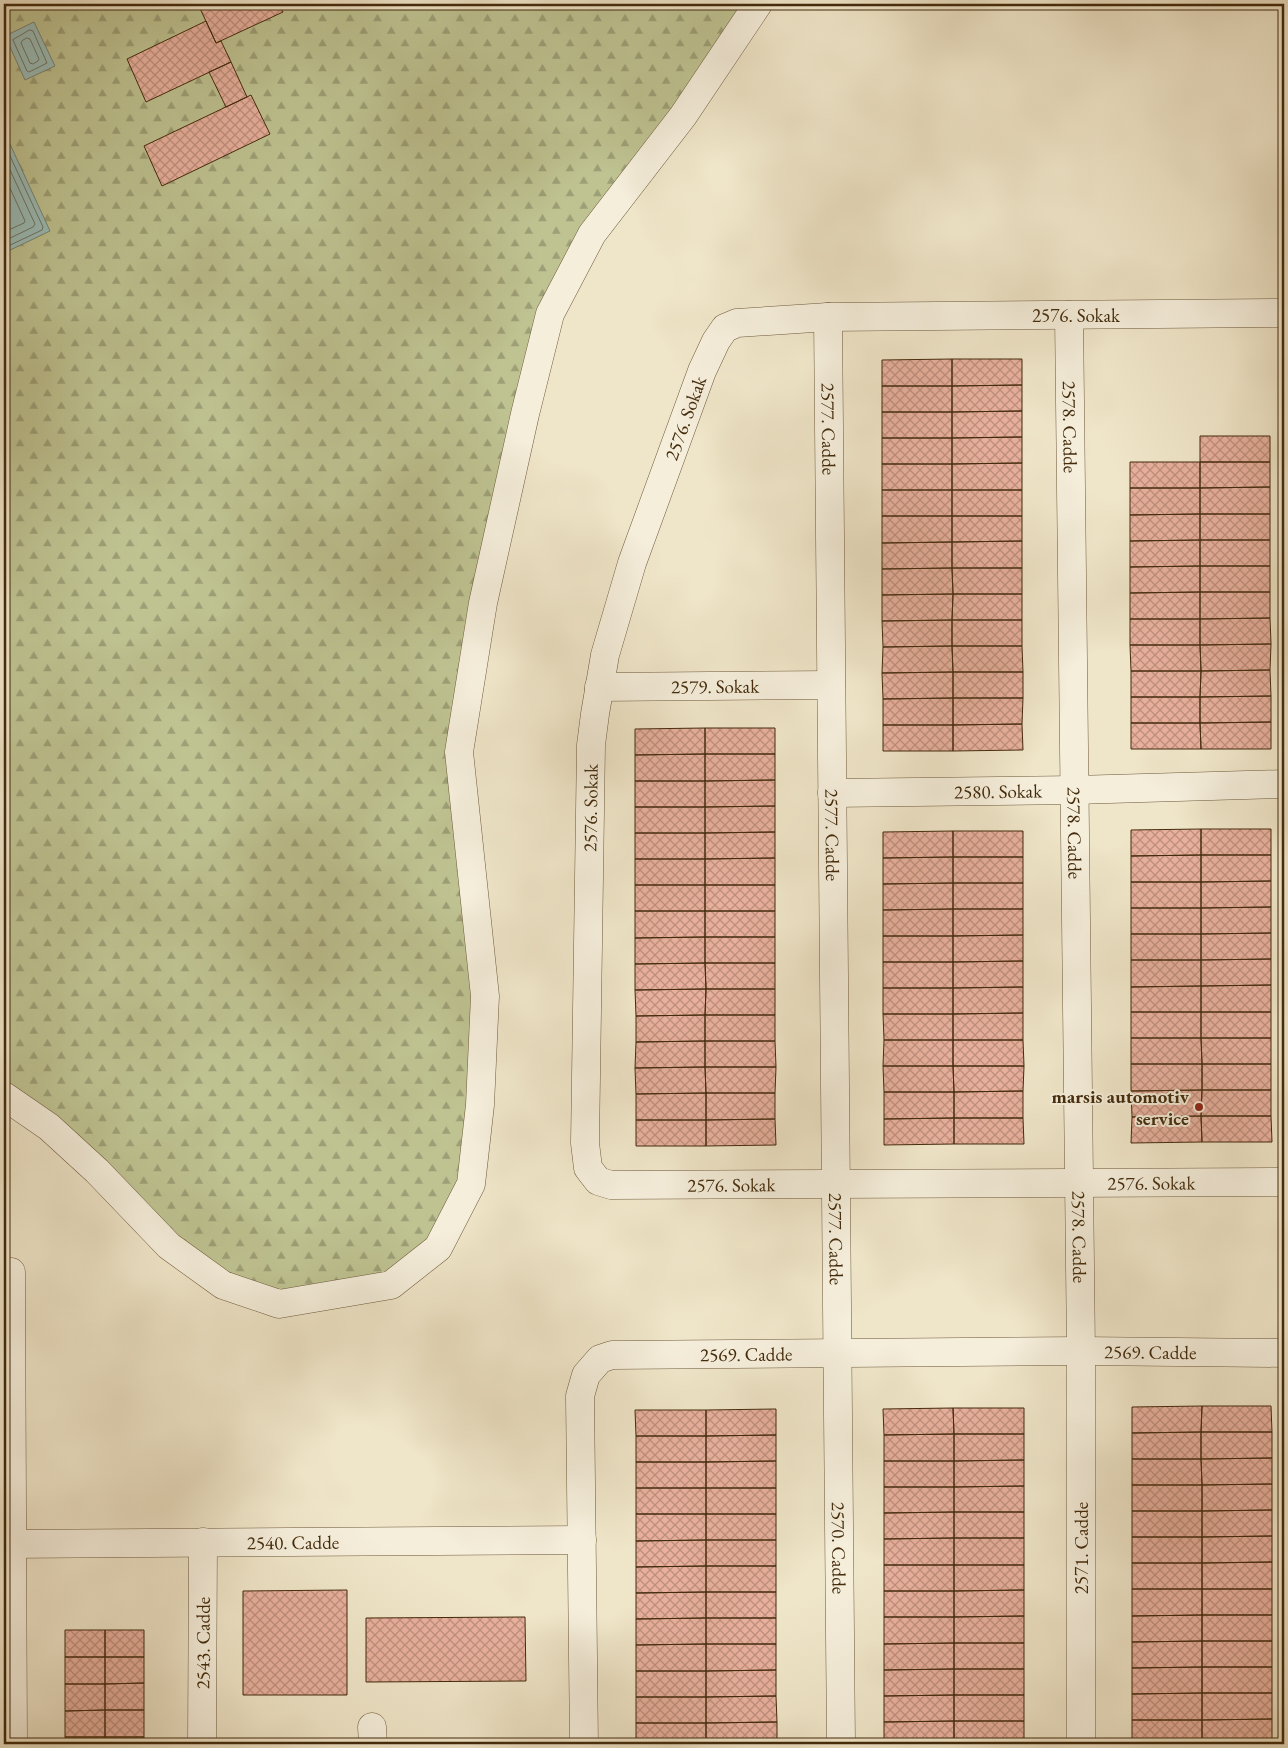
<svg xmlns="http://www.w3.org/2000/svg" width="1288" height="1748" viewBox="0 0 1288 1748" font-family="'EB Garamond',serif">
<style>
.forest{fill:url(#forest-firs);stroke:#81774f}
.water{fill:#9abeba;stroke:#778374}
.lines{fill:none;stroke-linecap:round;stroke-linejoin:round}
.shore{stroke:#6e7463;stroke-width:1}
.building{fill:url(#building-cross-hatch);stroke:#432b0c}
.minor-casing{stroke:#6e5a3b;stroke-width:29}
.tertiary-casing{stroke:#6e5a3b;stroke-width:29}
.minor{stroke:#f5eedb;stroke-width:28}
.tertiary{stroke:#f5eedb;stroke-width:28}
.poi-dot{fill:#8f2418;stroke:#f5eedb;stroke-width:2}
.labels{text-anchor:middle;stroke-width:4;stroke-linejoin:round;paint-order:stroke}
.street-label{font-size:19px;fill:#432b0c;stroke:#f5eedb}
.poi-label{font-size:19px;font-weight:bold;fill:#432b0c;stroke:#f5eedb;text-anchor:end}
</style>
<defs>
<pattern id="forest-firs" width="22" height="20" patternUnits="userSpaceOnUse" patternTransform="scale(1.25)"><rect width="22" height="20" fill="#bfc392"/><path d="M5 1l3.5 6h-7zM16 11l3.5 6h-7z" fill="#9d9f76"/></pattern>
<pattern id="building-cross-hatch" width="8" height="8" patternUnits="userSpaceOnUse" patternTransform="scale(1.25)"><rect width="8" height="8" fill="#e8b09d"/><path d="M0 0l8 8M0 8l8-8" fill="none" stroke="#be8f7e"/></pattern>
</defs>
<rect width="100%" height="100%" fill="#efe5c8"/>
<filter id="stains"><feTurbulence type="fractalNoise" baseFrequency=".004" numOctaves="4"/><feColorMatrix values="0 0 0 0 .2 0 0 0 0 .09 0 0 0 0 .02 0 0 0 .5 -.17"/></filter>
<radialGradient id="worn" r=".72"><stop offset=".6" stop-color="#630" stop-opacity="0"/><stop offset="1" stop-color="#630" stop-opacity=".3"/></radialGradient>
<path class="forest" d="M4 4H758L550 314 459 752 485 996 471 1184 391 1285 279 1304 223 1285 4 1096Z"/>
<path class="water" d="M34 22 55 66 25 80 5 36Z
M4 131 50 231 4 253Z"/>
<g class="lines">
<path class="shore" d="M30 30 33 31 47 63 29 72 27 71 13 40Z
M27 38 30 39 39 59 38 61 33 64 30 63 21 43 22 41Z
M4 143 43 227 42 230 4 248
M4 157 35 224 33 227 4 241
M4 175 25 221 24 223 4 232"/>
</g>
<path class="building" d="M198 4H279L283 12 216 43Z
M206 21 216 43 221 41 231 62 146 102 127 59Z
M231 62 247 97 226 107 209 72Z
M251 95 270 134 162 186 144 146Z
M952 359H1022V385L952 386Z
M952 359V386H882V360Z
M1022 385V411L952 412V386Z
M882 386H952V412H882Z
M1022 411V437L952 438V412Z
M882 412H952V438H882Z
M1200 436H1270V462H1200Z
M1022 437V463L952 464V438Z
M882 438H952V464H882Z
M1130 462H1200V488H1130Z
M1200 462H1270V487L1200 488Z
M1022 463V490H952V464Z
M882 464H952V490H882Z
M1270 487V514H1200V488Z
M1130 488H1200V514L1130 515Z
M882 490H952V516H882Z
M952 490H1022V516H952Z
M1200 514V540L1130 541V515Z
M1200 514H1270V540H1200Z
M882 516H952V542L882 543Z
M952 516H1022V541L952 542Z
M1200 540H1270V566H1200Z
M1200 540V566L1130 567V541Z
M1022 541V568H952V542Z
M952 542V568L882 569V543Z
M1200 566H1270V592H1200Z
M1200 566V592L1130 593V567Z
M952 568H1022V594H953Z
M952 568 953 594 882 595V569Z
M1200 592V619H1130V593Z
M1200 592H1270V618L1200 619Z
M953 594H1022V620H952Z
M953 594 952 620 882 621V595Z
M1270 618 1271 644 1200 645V619Z
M1130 619H1200V645H1130Z
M952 620H1022V646H952Z
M952 620V646L883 647 882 621Z
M1271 644 1270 670 1201 671 1200 645Z
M1130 645H1200L1201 671H1131Z
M952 646 953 672 882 673 883 647Z
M952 646H1022L1023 672H953Z
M1270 670 1271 696 1200 697 1201 671Z
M1131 671H1201L1200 697H1131Z
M953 672V698L883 699 882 673Z
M953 672H1023V698H953Z
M1271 696V722L1200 723V697Z
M1131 697H1200V723H1131Z
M953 698V725H883V699Z
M953 698H1023L1022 724 953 725Z
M1271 722V749H1201L1200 723Z
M1131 723H1200L1201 749H1131Z
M1022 724 1023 750 953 751V725Z
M883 725H953V751H883Z
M705 728H775V754H705Z
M705 728V754L635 755V729Z
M705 754H775V780L705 781Z
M705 754V781H635V755Z
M775 780V806L705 807V781Z
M635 781H705V807H635Z
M775 806V832L705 833V807Z
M635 807H705V833H635Z
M1201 829V855L1131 856V830Z
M1201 829H1271V855H1201Z
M953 831H1023V857H953Z
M953 831V857L883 858V832Z
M775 832V858L705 859V833Z
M635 833H705V859H635Z
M1201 855H1271V881L1201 882Z
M1201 855V882H1131V856Z
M953 857H1023V883H953Z
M953 857V883L883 884V858Z
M775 858V885H705V859Z
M635 859H705V885H635Z
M1271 881V907L1201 908V882Z
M1131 882H1201V908H1131Z
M953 883V909L883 910V884Z
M953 883H1023V909H953Z
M635 885H705V911H635Z
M705 885H775V911H705Z
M1271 907V933L1201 934V908Z
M1131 908H1201V934H1131Z
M953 909V936H883V910Z
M953 909H1023V935L953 936Z
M635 911H705V937L635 938Z
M705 911H775V937H705Z
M1271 933V959L1201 960V934Z
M1131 934H1201V960H1131Z
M1023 935V961L953 962V936Z
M883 936H953V962H883Z
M705 937V963L635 964V938Z
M705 937H775V963H705Z
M1271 959V985L1201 986V960Z
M1131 960H1201V986L1131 987Z
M1023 961V987L953 988V962Z
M883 962H953V988H883Z
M705 963H775V989H706Z
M705 963 706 989 635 990V964Z
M1271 985V1012H1201V986Z
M1201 986V1012H1131V987Z
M1023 987V1013L953 1014V988Z
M883 988H953V1014H883Z
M706 989 705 1015 636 1016 635 990Z
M706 989H775V1015H705Z
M1131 1012H1201V1038H1131Z
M1201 1012H1271V1038H1201Z
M1023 1013V1040H953V1014Z
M883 1014H953V1040H884Z
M705 1015H775V1041H705Z
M705 1015V1041L636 1042V1016Z
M1131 1038H1201L1202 1064H1131Z
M1201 1038H1271V1064H1202Z
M884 1040H953V1066H883Z
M953 1040H1023L1024 1066H953Z
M705 1041H775L776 1067H705Z
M705 1041V1067L635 1068 636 1042Z
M1131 1064H1202V1090L1131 1091Z
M1202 1064H1271V1090H1202Z
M883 1066H953L954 1092H884Z
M953 1066H1024L1023 1091 954 1092Z
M705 1067 706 1093 636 1094 635 1068Z
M705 1067H776L775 1093H706Z
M1202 1090 1201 1116 1132 1117 1131 1091Z
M1202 1090H1271V1116H1201Z
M1023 1091V1118H954V1092Z
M884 1092H954V1118L884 1119Z
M706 1093V1120H636V1094Z
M706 1093H775V1119L706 1120Z
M1201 1116 1202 1142 1131 1143 1132 1117Z
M1201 1116H1271L1272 1142H1202Z
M954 1118H1023L1024 1144H954Z
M954 1118V1144L884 1145V1119Z
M775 1119 776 1145 706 1146V1120Z
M636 1120H706V1146H636Z
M1202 1406 1201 1432 1132 1433V1407Z
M1202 1406H1271L1272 1432H1201Z
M953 1408H1024V1434H954Z
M953 1408 954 1434 884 1435 883 1409Z
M776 1409V1435L706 1436V1410Z
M635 1410H706V1436H636Z
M1201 1432H1272V1458L1201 1459Z
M1201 1432V1459H1132V1433Z
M954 1434V1461H884V1435Z
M954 1434H1024V1460L954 1461Z
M776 1435V1461L706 1462V1436Z
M636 1436H706V1462H636Z
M1272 1458V1484L1202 1485 1201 1459Z
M1132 1459H1201L1202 1485H1132Z
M1024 1460V1486L954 1487V1461Z
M776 1461V1488H706V1462Z
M884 1461H954V1487H884Z
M636 1462H706V1488H636Z
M1272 1484V1510L1202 1511V1485Z
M1132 1485H1202V1511H1132Z
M1024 1486V1512H954V1487Z
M884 1487H954V1512L884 1513Z
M636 1488H706V1514H636Z
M706 1488H776V1514H706Z
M1272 1510V1536L1202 1537V1511Z
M1132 1511H1202V1537H1132Z
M954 1512V1538L884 1539V1513Z
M954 1512H1024V1538H954Z
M636 1514H706V1540L636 1541Z
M706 1514H776V1540H706Z
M1272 1536V1562L1202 1563V1537Z
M1132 1537H1202V1563H1132Z
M954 1538H1024V1565H954Z
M954 1538V1565H884V1539Z
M706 1540H776V1566H706Z
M706 1540V1566L636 1567V1541Z
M1272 1562V1589H1202V1563Z
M1132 1563H1202V1589H1132Z
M884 1565H954V1591H884Z
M954 1565H1024V1590L954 1591Z
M706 1566V1592L636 1593V1567Z
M706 1566H776V1592H706Z
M1132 1589H1202V1615L1132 1616Z
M1202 1589H1272V1615H1202Z
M347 1590V1695H243V1591Z
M1024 1590V1616L954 1617V1591Z
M884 1591H954V1617H884Z
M706 1592H776V1618H706Z
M706 1592V1618L636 1619V1593Z
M1202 1615H1272V1641H1202Z
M1202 1615V1641L1132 1642V1616Z
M1024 1616V1643H954V1617Z
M525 1617 526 1681 366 1682V1618Z
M884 1617H954V1643L884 1644Z
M706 1618H776V1644H706Z
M706 1618V1644L636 1645V1619Z
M65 1630H105V1657H65Z
M105 1630H144V1657H105Z
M1202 1641V1667L1132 1668V1642Z
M1202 1641H1272V1667H1202Z
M954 1643H1024V1669H954Z
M954 1643V1669L884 1670V1644Z
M706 1644V1671H636V1645Z
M706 1644H776V1670L706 1671Z
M65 1657H105V1684H65Z
M105 1657H144V1683L105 1684Z
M1202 1667V1693L1132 1694V1668Z
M1202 1667H1272V1693H1202Z
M954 1669V1695L884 1696V1670Z
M954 1669H1024V1695H954Z
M776 1670V1696L706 1697V1671Z
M636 1671H706V1697H636Z
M144 1683V1710H105V1684Z
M65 1684H105V1710L65 1711Z
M1202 1693H1272V1719L1202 1720Z
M1202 1693V1720H1132V1694Z
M954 1695H1024V1721H954Z
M954 1695V1721L884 1722V1696Z
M776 1696 777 1722 706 1723V1697Z
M636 1697H706V1723H636Z
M105 1710V1737H65V1711Z
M105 1710H144V1737H105Z
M1272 1719V1744H1202V1720Z
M1132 1720H1202V1744H1132Z
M954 1721H1024V1744H954Z
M954 1721V1744H884V1722Z
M777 1722V1744H706V1723Z
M636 1723H706V1744H636Z
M65 1737H105V1744H65Z
M105 1737H144V1744H105Z"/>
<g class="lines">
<defs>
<g id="minor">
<path id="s1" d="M1284 313 828 317 737 323 725 328 716 341 702 371 632 563 605 655 595 714 591 745 585 1143 588 1168 598 1181 611 1185 1284 1182"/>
<path id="s2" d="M599 687 831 685"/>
<path id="s3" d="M832 793 1075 790 1284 784"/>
<path d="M4 1096 49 1127 97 1171 169 1246 223 1285 279 1304 391 1285 438 1248 471 1184 480 1105 485 996 459 752 483 603 525 414 550 314 592 234 683 116 758 4"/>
<path d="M372 1727 373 1744"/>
</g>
<g id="tertiary">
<path id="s4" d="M1069 315 1081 1351V1744"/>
<path id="s5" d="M828 317 841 1744"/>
<path d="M11 1272 13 1744"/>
<path id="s6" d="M4 1544 582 1540"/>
<path id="s7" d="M202 1744 203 1542"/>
<path id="s8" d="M584 1744 580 1396 586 1375 600 1359 612 1355 1081 1351 1284 1353"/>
</g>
</defs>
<use href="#minor" class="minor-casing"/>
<use href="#tertiary" class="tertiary-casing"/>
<use href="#minor" class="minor"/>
<use href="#tertiary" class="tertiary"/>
</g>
<circle class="poi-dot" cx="1199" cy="1107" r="5"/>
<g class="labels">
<g class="street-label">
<text x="1076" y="322">2576. Sokak</text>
<text transform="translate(685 418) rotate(-70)" y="7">2576. Sokak</text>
<text dy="7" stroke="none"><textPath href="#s4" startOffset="112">2578. Cadde</textPath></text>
<text dy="7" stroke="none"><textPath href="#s5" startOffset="112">2577. Cadde</textPath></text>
<text dy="7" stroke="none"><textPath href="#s2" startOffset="116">2579. Sokak</textPath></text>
<text dy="7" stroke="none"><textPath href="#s3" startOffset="166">2580. Sokak</textPath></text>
<text transform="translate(590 808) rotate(-89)" y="7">2576. Sokak</text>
<text dy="7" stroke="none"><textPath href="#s4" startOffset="518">2578. Cadde</textPath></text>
<text dy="7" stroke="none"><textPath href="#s5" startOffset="518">2577. Cadde</textPath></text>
<text dy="7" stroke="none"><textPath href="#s1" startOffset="1994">2576. Sokak</textPath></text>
<text dy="7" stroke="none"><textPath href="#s1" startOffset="1574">2576. Sokak</textPath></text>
<text dy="7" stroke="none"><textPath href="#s4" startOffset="922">2578. Cadde</textPath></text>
<text dy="7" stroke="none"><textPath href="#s5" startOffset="922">2577. Cadde</textPath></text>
<text dy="7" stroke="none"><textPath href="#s8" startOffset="942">2569. Cadde</textPath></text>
<text dy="7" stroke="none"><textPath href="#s8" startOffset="538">2569. Cadde</textPath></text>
<text dy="7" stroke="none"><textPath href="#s6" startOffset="289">2540. Cadde</textPath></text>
<text transform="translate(1081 1548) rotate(-90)" y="7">2571. Cadde</text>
<text dy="7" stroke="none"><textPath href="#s5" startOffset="1231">2570. Cadde</textPath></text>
<text dy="7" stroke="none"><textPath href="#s7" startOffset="101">2543. Cadde</textPath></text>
</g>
<g class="poi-label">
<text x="1189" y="1103">marsis automotiv<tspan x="1189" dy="22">service</tspan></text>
</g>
</g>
<rect width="1288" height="1748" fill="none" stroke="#efe5c8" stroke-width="20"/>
<rect x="5" y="5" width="1278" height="1738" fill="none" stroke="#432b0c" stroke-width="2.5"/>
<rect x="10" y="10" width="1268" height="1728" fill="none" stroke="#432b0c"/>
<rect width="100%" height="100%" filter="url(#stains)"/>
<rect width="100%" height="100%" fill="url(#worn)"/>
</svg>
